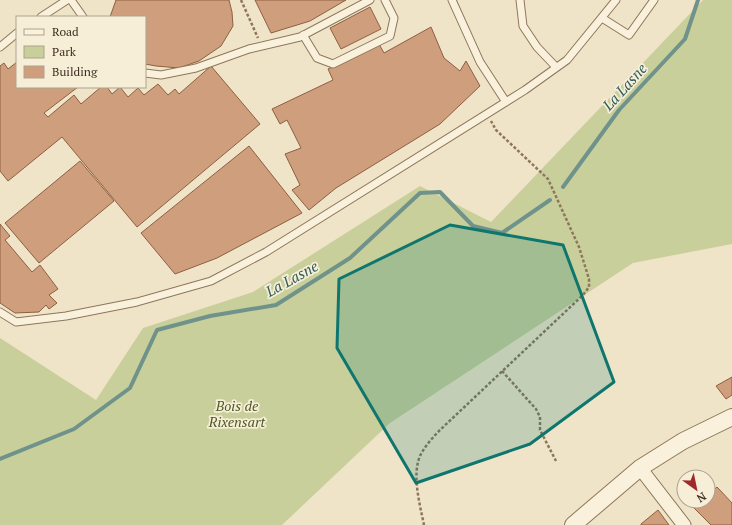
<svg xmlns="http://www.w3.org/2000/svg" width="732" height="525" viewBox="0 0 732 525" font-family="'PT Serif',serif">
<style>
.green{fill:#c9cf9b}
.lines{fill:none;stroke-linecap:round;stroke-linejoin:round}
.stream{stroke:#6f938a;stroke-width:4}
.building{fill:#cf9f7d;stroke:#8d5f41}
.service-casing{stroke:#8d765c;stroke-width:9}
.minor-casing{stroke:#8d765c;stroke-width:15}
.tertiary-casing{stroke:#8d765c;stroke-width:18}
.path{stroke:#8d765c;stroke-width:2.5;stroke-dasharray:3 2;stroke-linecap:butt}
.service{stroke:#faf1dc;stroke-width:7}
.minor{stroke:#faf1dc;stroke-width:13}
.tertiary{stroke:#faf1dc;stroke-width:16}
.marked{fill:#0f766e;fill-opacity:0.2;stroke:#0f766e;stroke-width:3;stroke-linejoin:round}
.labels{text-anchor:middle;stroke-width:3.5;stroke-linejoin:round;paint-order:stroke}
.park-label{font-size:14px;font-style:italic;fill:#4d5a26;stroke:#f7eed8}
.water-label{font-size:15px;font-style:italic;fill:#2f5d5a;stroke:#f7eed8}
</style>
<rect width="100%" height="100%" fill="#f0e4c8"/>
<path class="green" d="M703 0H732V244L633 263 390 423 282 525H0V338L96 400 143 328 253 292 420 186 491 222Z"/>
<g class="lines">
<path class="stream" d="M563 187 619 110 685 39 698 0
M0 459 74 429 130 388 157 330 210 316 276 305 350 258 420 193 440 192 473 226 502 233 550 200"/>
</g>
<path class="building" d="M116 0H229L232 12 233 26 221 46 199 61 179 68 156 66 145 64V17H110Z
M255 0H346L310 21 271 33Z
M370 7 381 29 341 49 330 28Z
M431 27 444 58 460 71 466 61 480 86 440 124 336 188 309 210 292 190 300 185 285 154 301 148 287 120 280 124 272 109 333 80 328 69 379 44 384 53Z
M17 62V87H78L44 113 48 117 74 95 81 104 101 87H107L112 94 120 87 128 97 138 88 144 95 158 84 168 95 175 89 179 94 211 66 260 124 137 227 62 137 8 181 0 171V66L4 63 8 69Z
M249 146 302 213 217 258 175 274 141 233Z
M80 161 114 201 39 263 5 223Z
M0 224 10 236 5 240 32 272 40 265 58 289 49 295 57 303 49 309 46 305 39 312 15 313 0 303Z
M732 377V395L726 399 716 386Z
M717 487 732 503V525H711L693 507 700 501H708V495Z
M658 510 669 525H641V524Z"/>
<g class="lines">
<defs>
<path id="service" d="M71 0 83 17
M452 0 480 62 506 102
M520 0 523 26 537 47 556 67
M41 17 67 0
M602 18 629 35 654 0
M303 35 317 58 333 64 390 36 394 18 385 0
M0 47 17 33
M145 73 161 75 196 68 249 49 300 37 370 0
M0 312 16 322 66 316 137 302 211 281 266 252 525 90 567 60 616 0"/>
<path id="minor" d="M640 468 684 525"/>
<path id="tertiary" d="M573 525 640 468 683 441 732 417"/>
</defs>
<use href="#service" class="service-casing"/>
<use href="#minor" class="minor-casing"/>
<use href="#tertiary" class="tertiary-casing"/>
<path class="path" d="M241 0 258 38
M502 371 536 409 540 417V430L556 461
M424 525C420 505 411 473 421 454 426 445 433 437 440 430L583 295 589 287V279L579 247 548 179 496 130 491 121"/>
<use href="#service" class="service"/>
<use href="#minor" class="minor"/>
<use href="#tertiary" class="tertiary"/>
</g>
<path class="marked" d="M450 225 563 245 614 382 530 444 416 483 337 348 339 279Z"/>
<g class="labels">
<g class="park-label">
<text x="237" y="411">Bois de<tspan x="237" dy="16">Rixensart</tspan></text>
</g>
<g class="water-label">
<text transform="translate(625 87) rotate(-48)" y="5">La Lasne</text>
<text transform="translate(292 279) rotate(-29)" y="5">La Lasne</text>
</g>
</g>
<rect x="16" y="16" width="130" height="72" fill="#f7eed8" stroke="#ada18e"/>
<rect x="24" y="29" width="20" height="6" fill="#faf1dc" stroke="#ada18e"/>
<text x="52" y="36" font-size="12" fill="#3d2e20">Road</text>
<rect x="24" y="46" width="20" height="12" fill="#c9cf9b" stroke="#ada18e"/>
<text x="52" y="56" font-size="12" fill="#3d2e20">Park</text>
<rect x="24" y="66" width="20" height="12" fill="#cf9f7d" stroke="#ada18e"/>
<text x="52" y="76" font-size="12" fill="#3d2e20">Building</text>
<g transform="translate(696 489) rotate(147)"><circle r="19" fill="#f7eed8" stroke="#ada18e"/>
<path d="M0-3L7 15L0 10L-7 15Z" fill="#9e2a2b"/>
<text y="-6" font-size="11" font-weight="bold" text-anchor="middle" fill="#3d2e20">N</text>
</g>
</svg>
